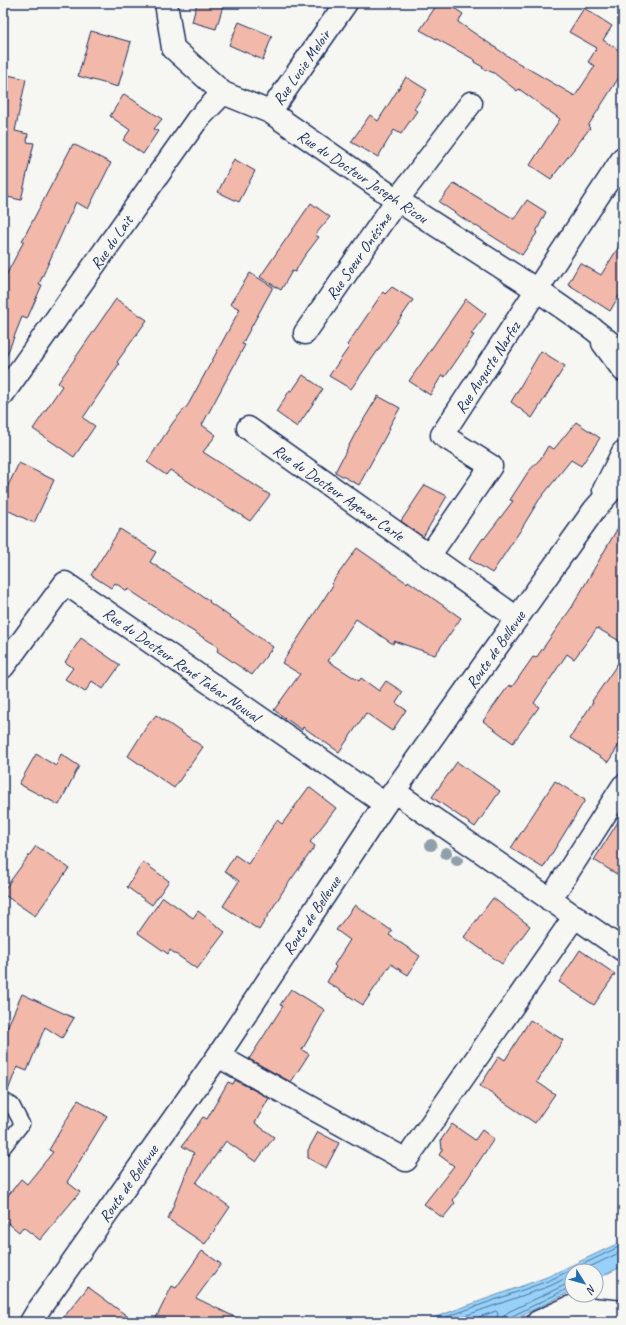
<svg xmlns="http://www.w3.org/2000/svg" width="626" height="1325" viewBox="0 0 626 1325" font-family="Caveat,sans-serif">
<style>
.water{fill:#97d1f7;stroke:#6590ba}
.lines{fill:none;stroke-linecap:round;stroke-linejoin:round}
.shore{stroke:#4d709b;stroke-width:1}
.building{fill:#f2b9aa;stroke:#1b2f5e}
.service-casing{stroke:#1b2f5e;stroke-width:17}
.minor-casing{stroke:#1b2f5e;stroke-width:25}
.secondary-casing{stroke:#1b2f5e;stroke-width:25}
.service{stroke:#f6f6f2;stroke-width:14}
.minor{stroke:#f6f6f2;stroke-width:22}
.secondary{stroke:#f6f6f2;stroke-width:22}
.tree{fill:#8fa0aa}
.labels{text-anchor:middle;stroke-width:3;stroke-linejoin:round;paint-order:stroke}
.street-label{font-size:16px;fill:#1b2f5e;stroke:#f6f6f2}
</style>
<rect width="100%" height="100%" fill="#f6f6f2"/>
<filter id="ink" filterUnits="userSpaceOnUse"><feTurbulence type="fractalNoise" baseFrequency=".025" numOctaves="2"/><feDisplacementMap in="SourceGraphic" scale="8" xChannelSelector="R" yChannelSelector="G"/><feConvolveMatrix kernelMatrix="1 2 1 2 8 2 1 2 1" color-interpolation-filters="sRGB"/></filter>
<g filter="url(#ink)">
<path class="water" d="M623 1241V1266L596 1279V1271H572V1291L508 1322H422L547 1277Z"/>
<g class="lines">
<path class="shore" d="M581 1271 623 1251
M432 1322 548 1281 623 1245
M447 1322 550 1286 572 1275
M465 1322 496 1311 498 1313 496 1322
M502 1322 504 1316 508 1312 567 1284 572 1283
M507 1322 508 1319 510 1317 569 1288H572"/>
</g>
<path class="building" d="M197 3H224L216 29 192 22Z
M438 3H447L463 14 458 22 515 61 575 96 595 66 588 62 597 48 569 32 584 8 612 26 603 40 623 53V71L588 126 590 128 551 179 530 165 560 119 519 89 517 91 494 73 482 68 483 67 474 62 475 60 420 30Z
M239 22 272 36 263 60 229 45Z
M91 31 131 42 118 87 78 76Z
M3 74 26 79 15 131 28 134 27 142 34 143 21 200 3 196Z
M406 77 427 90 414 109 417 111 401 134 394 130 378 157 351 142 370 115 378 121Z
M124 94 162 119 154 129 158 131 143 154 123 140 130 130 110 116Z
M73 144 111 163 88 209 76 202 39 284 42 285 27 319 22 317 4 362 3 361V281L24 241H22Z
M234 159 255 171 239 202 218 192Z
M454 183 514 219 527 200 546 212 536 232 537 233 522 255 470 222V223L439 202Z
M311 203 330 217 315 235 319 237 303 258 295 272 292 271 281 290 260 277Z
M623 240V289L610 311 568 284 580 263 601 275Z
M250 273 273 287 242 344 245 345 202 425 216 435 203 452 270 495 250 521 170 470 166 475 147 462 174 421 188 405 240 309 230 304Z
M392 287 413 300 351 389 329 376 349 347 347 345 383 292 385 294Z
M116 299 147 320 117 362 119 364 83 418 95 426 74 457 33 429 62 386 58 383Z
M466 299 486 314 471 334 474 335 445 377 442 375 430 395 409 381Z
M541 351 565 366 532 418 511 402Z
M303 375 323 389 297 427 276 412 290 390 292 391Z
M378 396 400 408 389 427 390 428 359 485 335 472 356 432Z
M576 422 600 438 581 466 571 460 539 500 520 531 492 573 469 559 483 538 484 539 513 501 510 500 528 472 541 458 548 446 554 449Z
M19 463 54 480 34 523 3 508V496Z
M425 485 447 496 423 537 401 521Z
M623 519V643L597 628 574 659 567 654 534 703 539 707 513 743 483 721 509 685 512 687 533 657 536 658 572 607Z
M120 529 156 552 150 562 210 601 209 602 273 647 252 675 217 651 219 647 176 621 128 589 127 591 115 583 111 588 91 575Z
M357 548 407 583 408 581 461 618 435 655 394 641 393 644 356 619 328 661 359 681 361 678 379 691 386 681 403 692 396 703 406 710 392 731 366 713 339 752 303 727 302 730 274 710 300 674 282 663 333 585 331 584Z
M81 638 120 665 103 689 92 681 85 692 65 679 73 668 65 662Z
M623 656V739L608 762 570 738 593 702 592 701Z
M156 715 203 747 174 788 128 756 147 726Z
M36 754 56 766 61 754 79 766 59 805 19 784Z
M457 762 500 791 475 827 432 797Z
M555 781 585 800 543 868 511 848Z
M309 787 336 808 310 842 315 846 285 888 259 930 223 906 239 881 225 871 235 855 248 864 277 820 282 824Z
M623 814V878L594 860Z
M36 846 69 868 35 916 3 894V891Z
M143 862 169 881 152 905 127 887Z
M163 897 193 918 198 911 225 932 197 969 170 950 168 954 138 933Z
M493 898 530 926 502 964 464 937Z
M355 905 392 931 389 935 420 956 408 975 391 964 363 1005 327 982 336 967 334 965 350 940 336 930Z
M580 950 615 974 594 1005 559 982Z
M291 989 325 1010 302 1050 309 1054 291 1082 249 1059 283 1006 280 1005Z
M22 994 74 1018 62 1038 45 1027 27 1071 17 1067 7 1093 3 1092V1037Z
M530 1020 563 1040 537 1082 555 1094 535 1123 480 1086 499 1056 505 1060Z
M235 1080 269 1098 255 1123 274 1137 256 1162 226 1141 196 1183 230 1207 205 1244 168 1219 194 1153 182 1146 203 1117 207 1119 228 1082 233 1084Z
M78 1100 107 1116 67 1182 80 1192 40 1240 23 1227 19 1232 3 1219V1202L21 1179 27 1184 53 1152 49 1150Z
M452 1124 475 1140 482 1130 494 1139 453 1200 455 1203 443 1218 424 1204 454 1166 439 1155 442 1150 441 1140Z
M318 1132 339 1143 326 1168 308 1158V1150Z
M202 1251 221 1264 196 1298 245 1322H154L172 1286 176 1288Z
M88 1287 103 1298 135 1322H60Z"/>
<g class="lines">
<defs>
<path id="service" d="M3 1100 12 1105 22 1124 3 1148"/>
<path id="minor" d="M166 3 173 48 223 93 270 112 397 200 537 290 593 329 623 353
M270 112 346 3
M305 333 397 200 471 103
M603 343 623 370
M3 394 197 120 223 93
M248 428 517 618
M429 556 491 466 442 435 623 158
M3 667 65 583 385 804
M395 792 623 950
M550 900 623 786
M218 1056 406 1160 575 916
M538 1322 571 1307 623 1312"/>
<path id="secondary" d="M604 490 623 452
M31 1322 37 1312 218 1056 385 804 594 510 623 477"/>
</defs>
<use href="#service" class="service-casing"/>
<use href="#minor" class="minor-casing"/>
<use href="#secondary" class="secondary-casing"/>
<use href="#service" class="service"/>
<use href="#minor" class="minor"/>
<use href="#secondary" class="secondary"/>
</g>
<g class="tree">
<circle cx="431" cy="845" r="6"/>
<circle cx="446" cy="853" r="6"/>
<circle cx="457" cy="860" r="6"/>
</g>
</g>
<g class="labels">
<g class="street-label">
<text transform="translate(301 67) rotate(-55)" y="6">Rue Lucie Meloir</text>
<text transform="translate(363 176) rotate(34)" y="6">Rue du Docteur Joseph Ricou</text>
<text transform="translate(111 242) rotate(-55)" y="6">Rue du Lait</text>
<text transform="translate(358 256) rotate(-55)" y="6">Rue Soeur Onésime</text>
<text transform="translate(487 367) rotate(-57)" y="6">Rue Auguste Narfez</text>
<text transform="translate(339 492) rotate(35)" y="6">Rue du Docteur Agenor Carle</text>
<text transform="translate(495 649) rotate(-55)" y="6">Route de Bellevue</text>
<text transform="translate(182 664) rotate(35)" y="6">Rue du Docteur René Tabar Nouval</text>
<text transform="translate(311 915) rotate(-56)" y="6">Route de Bellevue</text>
<text transform="translate(128 1183) rotate(-55)" y="6">Route de Bellevue</text>
</g>
</g>
<rect width="626" height="1325" fill="none" stroke="#f6f6f2" stroke-width="16"/>
<rect x="8" y="8" width="610" height="1309" fill="none" stroke="#1b2f5e" stroke-width="1.5" filter="url(#ink)"/>
<g transform="translate(584 1283) rotate(127)"><circle r="19" fill="#f6f6f2" stroke="#9ea6b7"/>
<path d="M0-3L7 15L0 10L-7 15Z" fill="#1f6fb2"/>
<text y="-6" font-size="11" font-weight="bold" text-anchor="middle" fill="#1b2f5e">N</text>
</g>
</svg>
